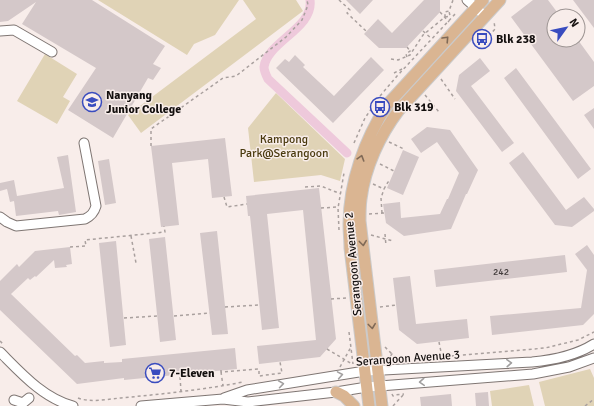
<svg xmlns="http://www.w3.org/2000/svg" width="594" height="406" viewBox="0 0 594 406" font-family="Signika,sans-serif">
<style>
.green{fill:#e0d3b6}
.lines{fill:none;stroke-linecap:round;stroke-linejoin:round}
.canal{stroke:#eec9db;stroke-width:9}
.building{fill:#d4c8c9}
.minor-casing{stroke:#7f7673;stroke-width:11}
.major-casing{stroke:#cbcaca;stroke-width:13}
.path{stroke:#a9a09e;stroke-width:1.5;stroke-dasharray:3 3;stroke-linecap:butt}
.minor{stroke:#fff;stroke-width:9}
.major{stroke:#dab592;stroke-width:11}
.oneway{stroke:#806a57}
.oneway2{stroke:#a19f9f}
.labels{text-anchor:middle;stroke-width:3;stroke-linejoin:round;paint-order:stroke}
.number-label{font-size:10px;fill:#433d3d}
.poi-label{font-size:12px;font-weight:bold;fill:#130f0e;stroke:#f8edea;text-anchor:start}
.park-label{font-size:12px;fill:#4a3a0f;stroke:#f8edea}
.street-label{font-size:12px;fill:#130f0e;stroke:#f8edea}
</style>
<rect width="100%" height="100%" fill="#f8edea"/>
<path class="green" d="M98 0H239L215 35 194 44 187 55Z
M243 0H296L303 11 141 133 128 115 256 19Z
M45 54 77 74 63 97 70 101 57 124 17 101Z
M276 93 345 159 340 181 321 175 254 182 248 128Z
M590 369 594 378V406H545L539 382Z
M529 385 534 406H492L490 391Z"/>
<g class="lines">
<path class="canal" d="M310 0C314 28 267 42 264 67 264 71 266 75 268 79L347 153"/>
</g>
<path class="building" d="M0 0H92L165 46 153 64 161 68 153 80 148 78 113 138 68 110 96 68 22 24 36 2 8 21 0 22Z
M346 0H373L360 14Z
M424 0H440V12L406 48H379L364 34 378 19 392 33Z
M533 0H548L560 16H554V40H578L594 62V86L573 101 511 17Z
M573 0H594V28Z
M295 55 305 65 303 67 334 96 371 57 384 70 333 123 276 68 285 59 289 62Z
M480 58 490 71 471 86 514 143 502 152 456 91 459 75Z
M516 68 591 169 578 179 504 78Z
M594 108V129L584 115Z
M427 127 450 130 478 170 467 194H466L451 229 404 236 386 223 383 204 400 202 401 218 440 214 447 199H448L459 173 437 142 421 153 411 139Z
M225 138 232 196 212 198 208 159 172 163 179 225 161 227 151 146Z
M403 150 419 157 403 195 387 188Z
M523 152 566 210 584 197 594 209V211L572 227 555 225 509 163Z
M68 155 76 212 59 215 58 211 16 216 14 201 10 202 7 189 0 191V183L14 180 17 196 64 188 57 157Z
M109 159 116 203 105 205 98 161Z
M319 188 336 339 320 357 259 364 257 346 316 340 303 210 267 214 279 328 262 330 250 216H248L246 196Z
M217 231 228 334 212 335 200 233Z
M165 237 176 340 160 342 149 239Z
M116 241 126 345 110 347 99 243Z
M587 245 594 255V314L583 325 492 335 490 316 581 308 587 270 575 254Z
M70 247 72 264 66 265 67 267 55 268 54 260 36 277 35 276 30 280 28 278 11 294 75 356 77 355 85 363 104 361V363L122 362V359L235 348 237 369 124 380V378L77 384 0 310V281L17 264 19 267 35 251Z
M565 255 567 272 436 287 434 270Z
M410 276 416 324 467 319 469 338 417 344 399 330 393 278Z
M488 392 489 406H476L475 393Z
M451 394 452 406H421L420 397Z"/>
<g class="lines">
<defs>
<path id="minor" d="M467 0 485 16
M0 31 14 30 52 52
M0 217 7 222 16 226 85 219C91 216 94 213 96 206L84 143
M0 352C21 373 43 398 73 406
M224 398 247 390 365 371 532 362C554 360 575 356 594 344
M14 400 23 403 29 398
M141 406 223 399 248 402 336 392 367 387 533 374 569 367 594 358"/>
<path id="major" d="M336 392 344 396 354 406
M369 406 350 248C350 240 349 232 349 224 349 182 365 139 387 105L483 0
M382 406 360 221C360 213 360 206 361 199 365 167 380 135 399 110L500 0"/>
</defs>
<use href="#minor" class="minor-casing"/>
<use href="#major" class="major-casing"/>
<path class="path" d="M339 0 350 10 347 13 366 31
M440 12 449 22
M445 17 450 16 449 11
M423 31 432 39
M480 35 485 40
M473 43 485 40 495 29 494 21
M407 47 410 51
M407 57 406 54 410 51 411 52
M391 59 398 60 410 55 423 35 445 17V12L449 11 453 0
M394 73 404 68
M441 79 455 99
M425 95 439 112
M389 142 404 149
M354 143 365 118 380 96 397 76 457 12
M151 146V129L223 78 236 76 286 37 302 20 308 5 307 0
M380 164 394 171
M373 184 384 189 388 182 389 183
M305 187 321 186 341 194
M224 197 227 207 247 204
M321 208 338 207
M382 213 381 198 384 189
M369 214 385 213
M339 230 338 208 344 173
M385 234 386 246
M371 235 393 241
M131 236 136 263
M70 247 86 246 85 240 165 232 164 226
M331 299 346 298
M225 307 259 305
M380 307 396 305
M174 316 210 313
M124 318 157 316
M349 332 353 364
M0 341 3 344
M439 342 442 357
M385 347 392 354
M327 349 352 364
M439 357 545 348 578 340 594 332
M387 361 392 354 398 360
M340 367 351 347
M221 370V372L259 369V376L282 373 280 362
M221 372 223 386
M180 377 181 391
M392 394 393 396 395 395 404 394
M78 398C91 403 107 399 121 398 162 394 202 390 243 382
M393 406 404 394
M585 406 594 399"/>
<use href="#minor" class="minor"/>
<use href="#major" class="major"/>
</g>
<defs><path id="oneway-chevron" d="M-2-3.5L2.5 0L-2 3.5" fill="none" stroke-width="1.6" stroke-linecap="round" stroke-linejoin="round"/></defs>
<g class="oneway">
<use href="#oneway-chevron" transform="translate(446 39) rotate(-47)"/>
<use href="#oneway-chevron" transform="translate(361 158) rotate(-73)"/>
<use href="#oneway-chevron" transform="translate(363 243) rotate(83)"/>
<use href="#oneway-chevron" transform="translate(372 326) rotate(83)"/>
</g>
<g class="oneway2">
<use href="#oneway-chevron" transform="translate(509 363) rotate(-3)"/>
<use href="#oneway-chevron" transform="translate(340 375) rotate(-10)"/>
<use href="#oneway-chevron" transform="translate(422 382) rotate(176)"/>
<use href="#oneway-chevron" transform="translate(281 384) rotate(-8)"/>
</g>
<defs>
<symbol id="bus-ring" viewBox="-11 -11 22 22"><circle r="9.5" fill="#f8edea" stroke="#394cbf" stroke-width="1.5"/><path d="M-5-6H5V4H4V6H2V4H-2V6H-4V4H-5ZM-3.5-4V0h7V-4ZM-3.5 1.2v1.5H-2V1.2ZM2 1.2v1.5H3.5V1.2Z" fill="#394cbf"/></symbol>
<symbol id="university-ring" viewBox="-11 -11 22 22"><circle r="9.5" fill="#f8edea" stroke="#394cbf" stroke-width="1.5"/><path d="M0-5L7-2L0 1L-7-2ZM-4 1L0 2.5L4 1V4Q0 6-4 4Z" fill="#394cbf"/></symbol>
<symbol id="supermarket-ring" viewBox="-11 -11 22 22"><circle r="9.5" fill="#f8edea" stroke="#394cbf" stroke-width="1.5"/><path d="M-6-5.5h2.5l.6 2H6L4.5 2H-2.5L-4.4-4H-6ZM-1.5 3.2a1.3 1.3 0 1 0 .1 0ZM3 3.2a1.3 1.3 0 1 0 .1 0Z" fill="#394cbf"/></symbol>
</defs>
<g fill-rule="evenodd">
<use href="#bus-ring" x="471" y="28" width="22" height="22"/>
<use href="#university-ring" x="81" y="91" width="22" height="22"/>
<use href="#bus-ring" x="369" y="96" width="22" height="22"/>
<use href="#supermarket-ring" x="144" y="362" width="22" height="22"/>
</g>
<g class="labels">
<g class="number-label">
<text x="501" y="275">242</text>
</g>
<g class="poi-label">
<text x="496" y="43">Blk 238</text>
<text x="106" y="99">Nanyang<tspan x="106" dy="14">Junior College</tspan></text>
<text x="394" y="111">Blk 319</text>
<text x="169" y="377">7-Eleven</text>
</g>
<g class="park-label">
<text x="284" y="143">Kampong<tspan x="284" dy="14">Park@Serangoon</tspan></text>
</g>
<g class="street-label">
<text transform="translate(353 264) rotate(-95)" y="4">Serangoon Avenue 2</text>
<text transform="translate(408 358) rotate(-4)" y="4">Serangoon Avenue 3</text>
</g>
</g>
<g transform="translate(566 28) rotate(57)"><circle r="19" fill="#f8edea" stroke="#9c9492"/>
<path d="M0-3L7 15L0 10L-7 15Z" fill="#394cbf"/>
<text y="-6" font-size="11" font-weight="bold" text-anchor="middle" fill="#130f0e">N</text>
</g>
</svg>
